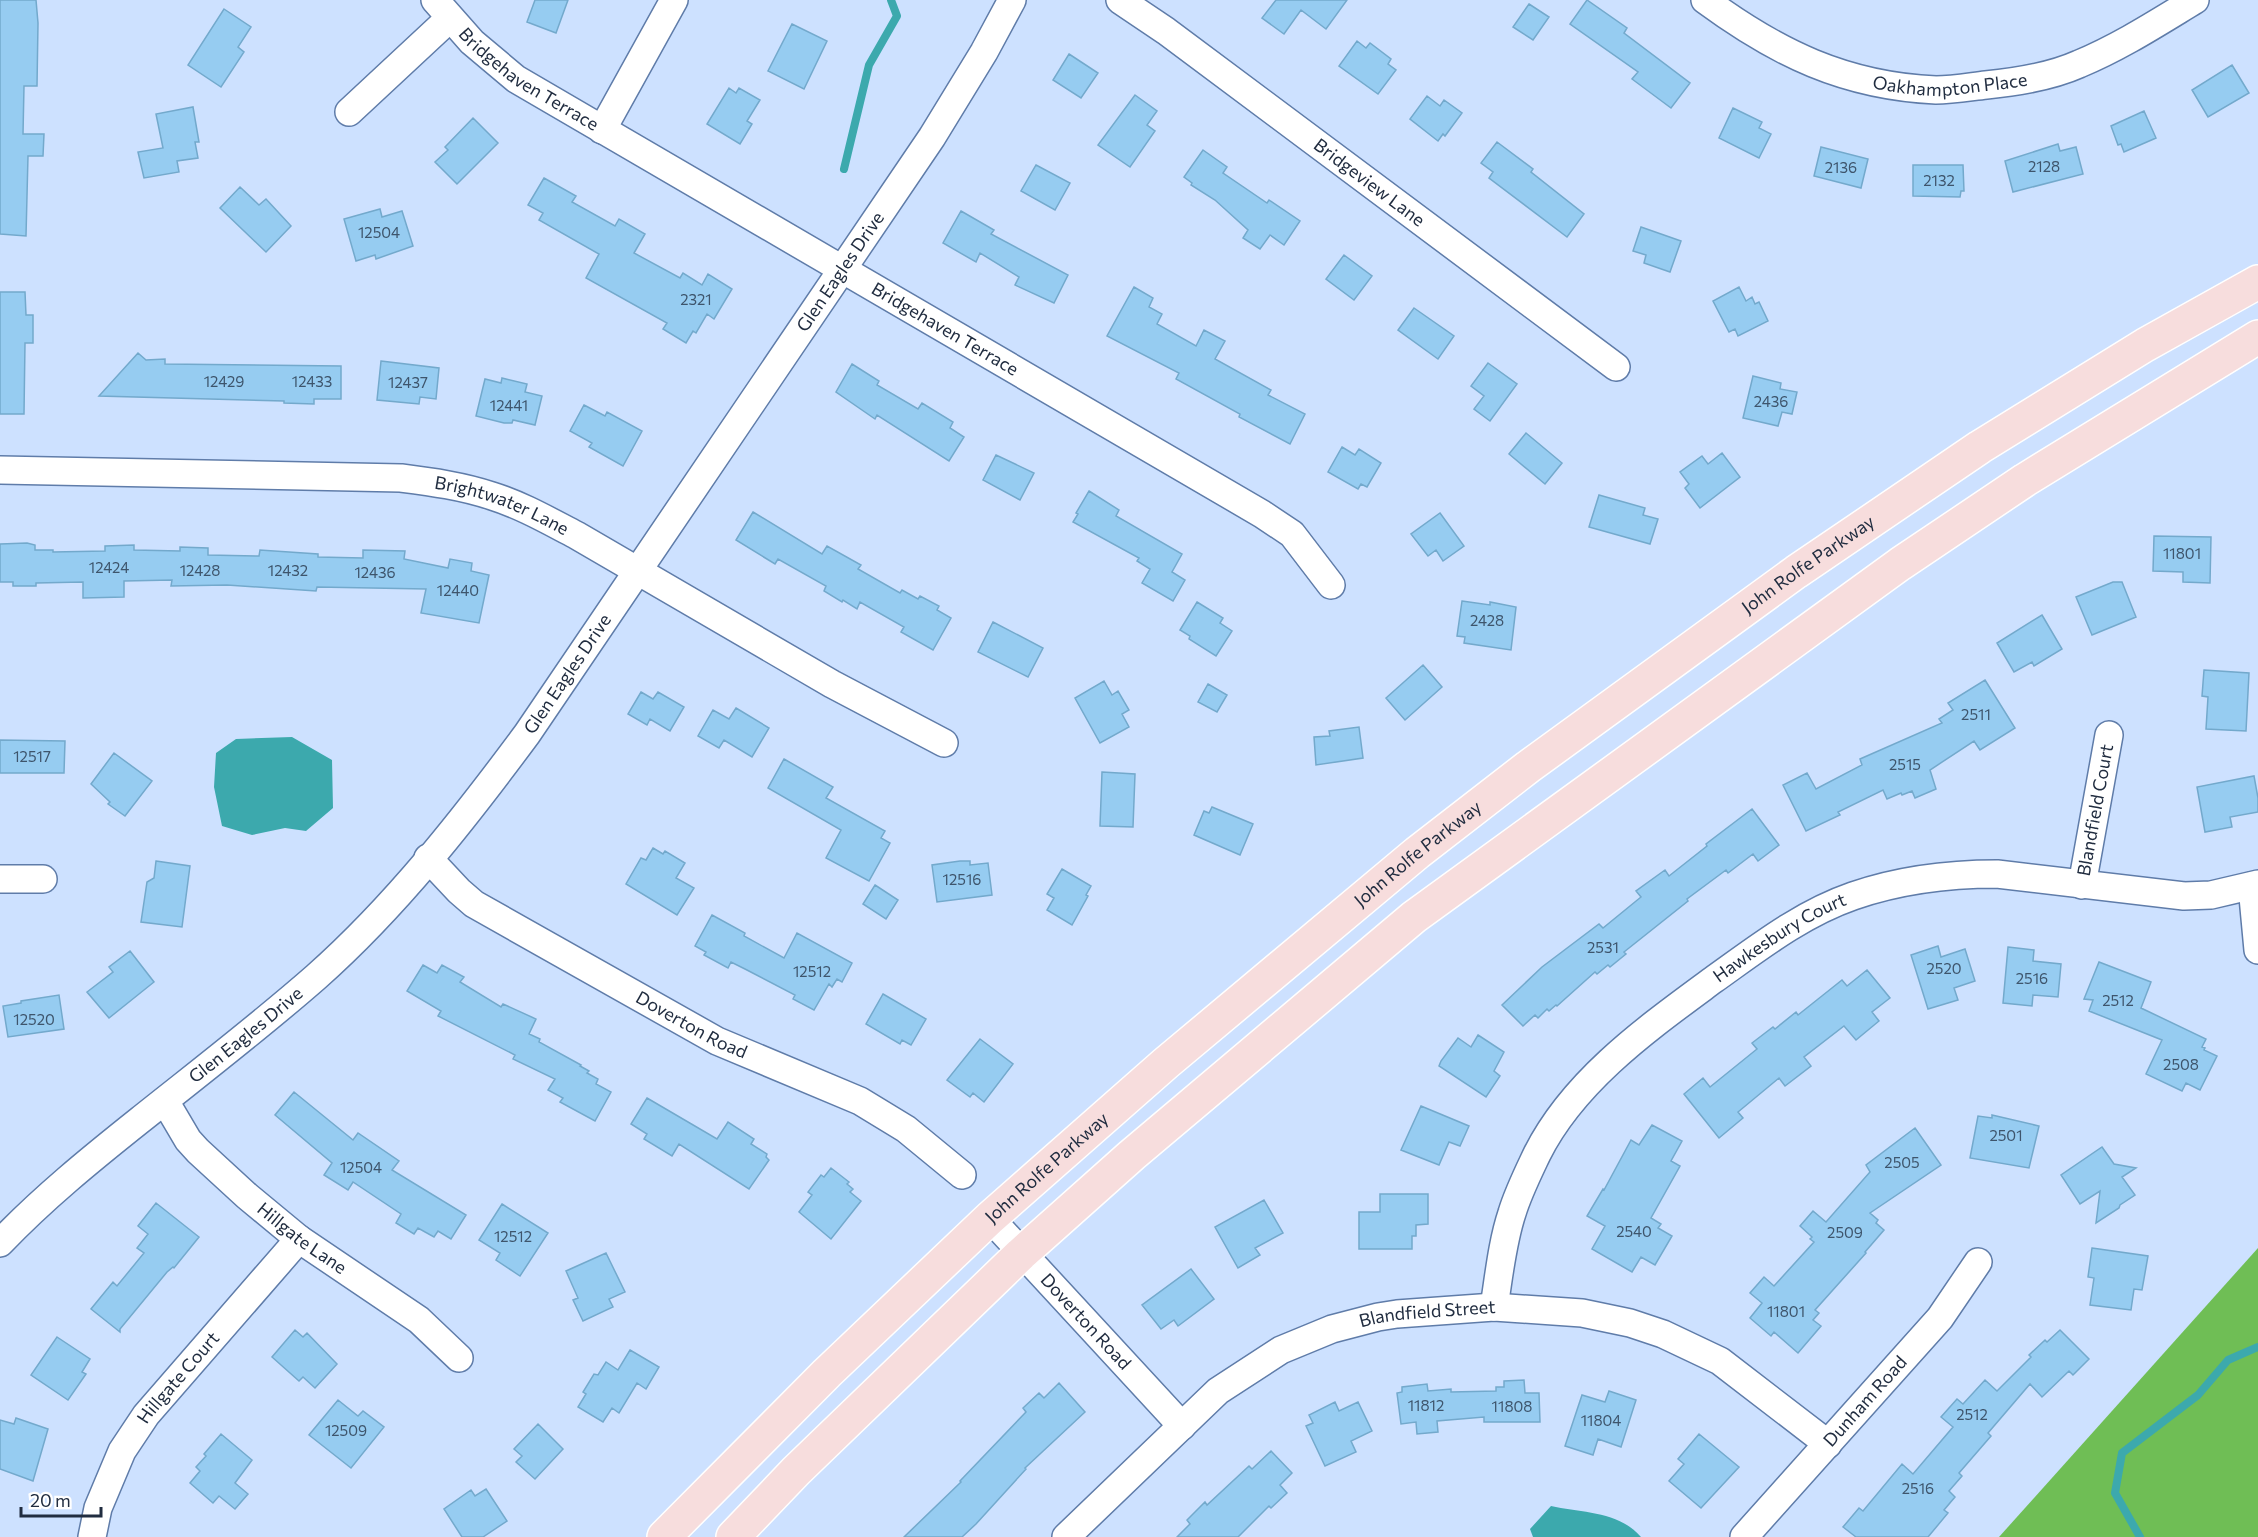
<svg xmlns="http://www.w3.org/2000/svg" width="2258" height="1537" viewBox="0 0 2258 1537" font-family="Commissioner,sans-serif">
<style>
.forest{fill:#6fbe55}
.water{fill:#3ca9ad}
.lines{fill:none;stroke-linecap:round;stroke-linejoin:round}
.stream{stroke:#3ca9ad;stroke-width:8}
.building{fill:#96ccf1;stroke:#73a9cc;stroke-width:1.5}
.minor-casing{stroke:#5f7ca9;stroke-width:30}
.major-casing{stroke:#fff;stroke-width:36}
.minor{stroke:#fff;stroke-width:27}
.major{stroke:#f7dddd;stroke-width:33}
.labels{text-anchor:middle;stroke-width:4.5;stroke-linejoin:round;paint-order:stroke}
.number-label{font-size:15px;fill:#3e556c}
.street-label{font-size:18px;fill:#212d40;stroke:#fff}
</style>
<rect width="100%" height="100%" fill="#cde1ff"/>
<path class="forest" d="M2258 1248V1537H1999Z"/>
<path class="water" d="M292 737 332 760 333 808 306 831 285 828 252 835 222 826 214 787 216 753 236 739Z
M1551 1506C1582 1513 1619 1511 1641 1537H1533L1530 1529Z"/>
<g class="lines">
<path class="stream" d="M844 169 869 65 897 16 891 0
M2140 1537 2115 1493 2122 1453 2198 1395 2228 1360 2258 1347"/>
</g>
<path class="building" d="M0 0H36L38 23 37 86H24L23 134H44L43 156H28L26 236 0 234Z
M535 0H568L556 33 527 22Z
M1276 0H1347L1326 29 1301 10 1284 34 1262 18Z
M1587 0 1627 28 1624 33 1690 83 1671 108 1632 79 1638 72 1570 24Z
M1529 4 1549 17 1533 40 1513 27Z
M224 9 251 27 238 47 244 52 221 87 188 65Z
M792 24 827 41 804 89 768 71Z
M1357 41 1366 48 1370 43 1391 59 1388 64 1396 70 1378 94 1339 66Z
M1069 54 1098 73 1081 98 1053 80Z
M2232 65 2249 93 2208 117 2192 90Z
M729 88 736 93 739 88 760 100 747 121 752 124 740 144 707 124Z
M1135 95 1157 111 1147 125 1155 131 1130 167 1098 145Z
M1427 96 1440 106 1444 100 1462 113 1445 136 1443 134 1438 141 1410 119Z
M193 107 199 142H195L198 158 177 161 179 172 144 178 138 152 163 148 156 114Z
M1733 108 1762 122 1759 128 1771 134 1759 158 1719 138Z
M2144 111 2156 138 2124 152 2121 144 2118 145 2111 126Z
M473 118 498 143 457 184 435 162 448 150 445 147Z
M1497 142 1533 169 1531 172 1584 214 1567 237 1489 178 1493 172 1481 163Z
M2058 144 2060 151 2076 147 2083 174 2013 192 2005 161Z
M1821 147 1868 159 1861 188 1814 176Z
M1203 150 1227 167 1223 173 1267 203 1269 200 1300 221 1284 245 1270 235 1260 249 1243 238 1248 230 1215 200 1191 185 1192 183 1184 177Z
M1036 165 1070 183 1055 210 1021 191Z
M1913 165H1963L1964 191H1961L1960 197 1913 196Z
M544 178 576 196 572 202 615 226 619 219 645 234 634 253 680 278 683 273 702 285 708 274 732 289 714 319 707 314 696 333 693 331 686 343 663 329 667 323 586 278 599 254 539 220 543 213 528 205Z
M240 187 259 205 266 199 291 226 266 252 220 208Z
M380 209 382 217 402 211 413 246 376 259 375 255 356 261 344 219Z
M961 211 994 230 991 234 1068 275 1054 303 1015 285 1019 277 980 253 976 262 943 243Z
M1641 227 1681 241 1670 272 1644 263 1646 255 1633 251Z
M1344 255 1372 276 1354 300 1326 279Z
M1134 287 1153 298 1149 307 1162 314 1157 324 1196 346 1204 330 1225 341 1215 359 1271 390 1268 395 1305 414 1290 444 1239 417 1240 414 1176 379 1179 373 1107 336Z
M1739 287 1746 301 1752 297 1755 304 1759 302 1768 321 1738 336 1735 329 1729 332 1713 301Z
M0 292H25L26 315H33V343H25L24 414H0Z
M1414 308 1454 336 1438 359 1398 330Z
M138 353 146 360 165 359V364L341 366V399H314V404L284 403V401L99 396Z
M381 361 439 368 436 399 420 397 419 404 377 400Z
M1488 363 1517 384 1490 421 1474 409 1484 396 1471 386Z
M852 364 879 381 877 385 918 409 922 403 953 422 950 428 964 437 949 461 877 415 875 419 836 392Z
M1753 376 1781 383 1780 389 1797 392 1792 414 1782 412 1778 426 1743 418Z
M502 378 527 384 525 392 542 396 535 425 513 420 512 423H504L476 416 485 379 501 383Z
M584 405 605 416 607 412 642 431 623 466 589 447 592 443 570 431Z
M1526 433 1562 463 1545 484 1509 454Z
M1342 447 1355 455 1359 449 1381 463 1367 487 1361 484 1358 489 1328 472Z
M1722 453 1740 477 1700 508 1685 488 1689 484 1680 472 1702 456 1708 464Z
M996 455 1034 473 1020 500 983 480Z
M1089 491 1119 510 1116 516 1182 554 1172 572 1185 580 1173 601 1142 583 1150 569 1137 561 1139 558 1073 522 1078 514 1076 513Z
M1599 495 1645 508 1643 515 1658 519 1650 544 1589 527Z
M753 512 822 554 827 546 861 565 858 569 900 593 902 590 918 599 920 596 939 606 937 610 951 618 933 650 901 632 904 627 860 602 857 609 843 600 842 602 824 591 826 586 778 559 775 564 736 540Z
M1440 513 1464 546 1443 561 1436 550 1428 556 1411 534Z
M2154 536 2211 537 2210 583 2183 582V572L2153 571Z
M27 543 35 545V550H53V552L105 551V546L134 545V550L180 551V547L208 548V555L259 556 260 550 318 554V557L363 558V550L405 551 404 559 448 568 450 559 472 563 471 571 489 575 479 623 421 613 426 589 317 587 316 591 227 585 171 586 172 580 124 581V597L83 598V582L36 583V586H13V582H0V544Z
M2113 582H2122L2136 617 2092 635 2076 597Z
M1462 601 1490 605V602L1516 607 1511 650 1464 643 1465 637 1457 636Z
M1197 602 1223 618 1220 623 1232 631 1216 656 1189 639 1190 636 1180 630Z
M2042 615 2062 649 2034 666 2032 662 2014 672 1997 643Z
M993 622 1043 648 1028 677 978 652Z
M1423 665 1442 687 1405 720 1386 698Z
M2204 670 2249 673 2246 731 2206 729 2208 697 2202 696Z
M1985 680 2015 728 1980 750 1974 741 1930 770 1936 789 1915 798 1912 791 1902 795 1901 793 1887 799 1883 790 1838 812 1840 815 1806 831 1783 785 1807 773 1816 789 1862 765 1860 759 1942 723 1939 719 1953 710 1948 703Z
M1104 681 1112 695 1118 691 1129 710 1122 714 1129 727 1100 743 1075 698Z
M1208 684 1227 695 1217 712 1198 702Z
M641 692 653 699 658 692 684 707 670 731 650 719 647 725 628 714Z
M736 708 769 728 752 757 724 740 719 748 698 736 713 710 729 719Z
M1359 727 1363 758 1316 765 1314 737 1330 736 1329 731Z
M0 740 65 741 64 773H0Z
M114 753 152 781 125 816 108 804 110 802 91 784Z
M784 759 833 787 826 798 885 831 881 838 890 843 869 881 826 858 841 830 768 788Z
M1102 772 1135 774 1133 827 1100 826Z
M2254 776 2258 798V812L2230 817 2232 827 2205 832 2197 787Z
M1212 807 1253 824 1240 855 1194 835 1204 811 1209 813Z
M1752 809 1779 845 1758 861 1753 854 1728 873 1726 870 1687 899 1688 901 1624 952 1626 954 1610 967 1608 965 1597 974 1595 972 1557 1006 1556 1005 1549 1011 1547 1009 1538 1018 1535 1015 1523 1026 1502 1005 1542 967 1599 924 1603 928 1641 897 1636 891 1665 870 1669 876 1707 846 1706 844Z
M653 848 663 854 665 851 685 863 676 878 694 888 677 915 626 884 641 858 646 860Z
M156 861 190 866 182 927 141 922 147 882 154 878Z
M960 861H970V865L988 863 992 895 937 902 932 865Z
M1062 869 1091 886 1086 895 1088 896 1072 925 1047 910 1054 898 1047 894Z
M875 885 898 900 886 919 863 904Z
M712 915 745 933 744 936 784 958 797 933 852 963 842 982 837 979 832 987 829 984 814 1010 793 999 795 995 745 969 731 962 728 968 704 955 706 952 695 946Z
M1938 946 1941 957 1965 949 1975 981 1954 988 1958 1000 1928 1009 1911 955Z
M2008 947 2034 950 2033 961 2061 964 2058 997 2033 995 2032 1006 2003 1003Z
M130 951 154 982 109 1018 87 992 113 972 109 967Z
M2099 962 2151 982 2141 1008 2206 1039 2202 1047 2205 1048 2204 1050 2217 1056 2200 1090 2186 1083 2182 1091 2146 1074 2162 1040 2089 1011 2093 1000 2084 999Z
M423 965 437 973 442 965 464 977 460 982 501 1007 503 1004 536 1019 529 1034 540 1039 539 1042 581 1065 580 1066 589 1071 587 1073 598 1079 596 1084 611 1092 595 1121 560 1102 563 1098 548 1090 555 1079 513 1059 515 1055 438 1016 441 1011 407 991Z
M1867 970 1890 998 1872 1012 1879 1021 1856 1040 1844 1026 1804 1057 1811 1066 1785 1086 1779 1078 1738 1112 1743 1118 1719 1138 1684 1094 1703 1078 1710 1087 1757 1049 1752 1043 1773 1027 1775 1029 1796 1012 1798 1015 1842 980 1847 986Z
M883 994 926 1019 911 1045 902 1040 900 1044 866 1024Z
M59 995 64 1029 8 1037 3 1006 21 1003V1001Z
M1478 1035 1504 1052 1494 1071 1500 1076 1486 1097 1439 1066 1441 1061 1458 1038 1471 1047Z
M980 1039 1013 1064 984 1102 973 1093 970 1097 947 1080Z
M294 1092 353 1140 358 1133 399 1161 392 1170 466 1215 451 1239 438 1231 434 1237 418 1228 414 1234 396 1223 401 1214 353 1182 348 1190 324 1175 332 1163 275 1115Z
M647 1098 717 1139 728 1122 754 1139 751 1144 767 1154 766 1157 769 1160 749 1189 679 1144 672 1156 644 1139 647 1134 631 1124Z
M1421 1106 1469 1126 1460 1146 1449 1142 1439 1165 1401 1150Z
M1992 1115 2039 1126 2029 1168 1970 1158 1978 1116 1992 1118Z
M1652 1125 1682 1141 1671 1161 1680 1166 1651 1218 1661 1224 1658 1228 1672 1236 1655 1265 1641 1257 1632 1272 1592 1249 1605 1226 1587 1216 1603 1189 1604 1190 1631 1140 1639 1145Z
M1915 1128 1941 1165 1870 1213 1878 1220 1876 1223 1884 1230 1865 1252 1866 1253 1815 1310 1819 1313 1813 1320 1821 1326 1798 1353 1774 1332 1771 1336 1750 1318 1762 1303 1750 1293 1764 1277 1774 1286 1814 1242 1810 1239 1812 1237 1800 1226 1813 1211 1826 1222 1870 1172 1866 1165Z
M2102 1147 2114 1164 2136 1168 2122 1177 2135 1195 2120 1205 2119 1208 2096 1223 2100 1191 2080 1204 2061 1175Z
M831 1168 849 1182 847 1184 853 1189 850 1192 861 1201 831 1239 799 1212 812 1195 808 1192 821 1175 824 1177Z
M1380 1194H1428V1224L1416 1225V1236H1412V1249H1359V1212H1380Z
M1264 1200 1283 1233 1255 1248 1260 1255 1238 1268 1215 1227Z
M156 1203 199 1237 174 1268 173 1267 167 1272 120 1329V1332L91 1309 113 1282 117 1286 144 1253 137 1248 148 1234 138 1226Z
M502 1204 548 1233 520 1276 496 1260 500 1253 479 1240Z
M2092 1248 2148 1256 2142 1290 2134 1289 2131 1310 2090 1305 2094 1278 2088 1277Z
M606 1253 625 1292 609 1299 613 1307 583 1321 573 1300 578 1298 566 1271Z
M1191 1269 1214 1299 1178 1326 1174 1320 1161 1329 1142 1305Z
M295 1330 303 1337 307 1333 337 1364 315 1388 303 1377 299 1381 272 1357Z
M2060 1330 2089 1359 2073 1375 2069 1371 2042 1397 2030 1384 1988 1433 1991 1436 1959 1473 1962 1476 1949 1491 1955 1497 1944 1510 1948 1513 1928 1537H1856L1843 1527 1859 1508 1863 1511 1902 1464 1913 1474 1953 1427 1941 1417 1957 1399 1963 1404 1985 1380 1997 1391 2031 1357 2029 1355 2045 1340 2047 1342Z
M57 1337 90 1359 82 1372 86 1374 68 1400 31 1375Z
M630 1350 659 1367 646 1389 637 1383 619 1413 612 1408 603 1422 578 1407 586 1394 583 1392 594 1374 598 1375 606 1362 618 1370Z
M1524 1380 1525 1393H1539L1540 1422H1484V1417L1437 1421 1438 1432 1417 1434 1416 1422 1401 1424 1397 1393 1402 1392V1387L1427 1384 1428 1391 1451 1389V1392L1496 1391V1387H1504V1381Z
M1059 1383 1085 1412 1025 1468 1026 1469 976 1524 962 1537H904L961 1482 960 1481 1026 1412 1023 1408 1039 1393 1044 1398Z
M1609 1391 1636 1400 1621 1447 1598 1439 1593 1455 1565 1446 1582 1395 1605 1402Z
M338 1400 358 1416 363 1411 384 1427 351 1468 309 1435Z
M1335 1402 1339 1411 1358 1402 1372 1431 1351 1441 1356 1452 1325 1466 1306 1426 1313 1423 1309 1415Z
M16 1418 48 1429 33 1481 0 1469V1420L14 1424Z
M538 1424 563 1449 535 1479 516 1462 522 1456 514 1449Z
M221 1434 252 1460 235 1483 248 1494 235 1509 219 1496 213 1503 190 1483 200 1471 196 1467 206 1456 204 1454Z
M1699 1434 1739 1467 1701 1508 1669 1481 1684 1464 1678 1459Z
M1271 1451 1292 1473 1280 1485 1287 1493 1271 1508 1269 1506 1238 1537H1177L1190 1524 1187 1520 1205 1502 1207 1505 1249 1466 1252 1469Z
M486 1489 507 1521 483 1537H462L444 1509 471 1490 475 1496Z"/>
<g class="lines">
<defs>
<g id="minor">
<path id="s1" d="M435 0 472 42 516 79 1262 514 1292 534 1331 585"/>
<path id="s2" d="M1120 0 1166 31 1616 367"/>
<path id="s3" d="M1705 0C1777 53 1845 86 1936 90 1952 90 1969 87 1986 85 2017 82 2050 77 2079 64 2120 47 2157 23 2195 0"/>
<path d="M349 112 450 18"/>
<path d="M602 130 674 0"/>
<path id="s4" d="M0 470 401 478C432 482 462 486 492 496 521 505 549 521 576 535L832 684 944 743"/>
<path id="s5" d="M428 858 459 891 474 904 717 1041 860 1101 906 1129 962 1175"/>
<path d="M0 879H43"/>
<path id="s6" d="M2082 885 2109 735"/>
<path d="M2252 886 2258 950"/>
<path id="s7" d="M165 1101 188 1140 198 1151 247 1196 299 1239 419 1320 459 1358"/>
<path id="s8" d="M990 1218 1182 1426"/>
<path id="s9" d="M0 1243C43 1198 91 1159 140 1120 199 1073 259 1027 316 977 396 906 464 819 527 734L932 137 984 52 1012 0"/>
<path id="s10" d="M1494 1307C1499 1276 1502 1243 1512 1213 1518 1193 1528 1173 1537 1154 1574 1080 1648 1028 1713 980 1758 948 1801 914 1853 896 1899 880 1948 874 1997 874L2184 896 2211 895 2258 884"/>
<path id="s11" d="M92 1537 98 1508 122 1451 146 1415 299 1239"/>
<path id="s12" d="M1066 1537 1218 1391 1281 1350 1332 1329 1378 1317 1397 1314 1494 1307 1582 1313 1630 1323 1663 1334 1720 1361 1828 1444"/>
<path id="s13" d="M1744 1537 1940 1318 1978 1262"/>
</g>
<g id="major">
<path id="s14" d="M664 1537 827 1373 990 1218 1166 1063 1417 853 1528 767 1796 572 1980 447 2145 345 2258 282"/>
<path d="M733 1537 796 1471 1021 1254 1132 1155 1414 917 1900 564 2025 480 2258 337"/>
</g>
</defs>
<use href="#minor" class="minor-casing"/>
<use href="#major" class="major-casing"/>
<use href="#minor" class="minor"/>
<use href="#major" class="major"/>
</g>
<g class="labels">
<g class="number-label">
<text x="2044" y="172">2128</text>
<text x="1841" y="173">2136</text>
<text x="1939" y="186">2132</text>
<text x="379" y="238">12504</text>
<text x="696" y="305">2321</text>
<text x="224" y="387">12429</text>
<text x="312" y="387">12433</text>
<text x="408" y="388">12437</text>
<text x="1771" y="407">2436</text>
<text x="509" y="411">12441</text>
<text x="2182" y="559">11801</text>
<text x="109" y="573">12424</text>
<text x="200" y="576">12428</text>
<text x="288" y="576">12432</text>
<text x="375" y="578">12436</text>
<text x="458" y="596">12440</text>
<text x="1487" y="626">2428</text>
<text x="1976" y="720">2511</text>
<text x="32" y="762">12517</text>
<text x="1905" y="770">2515</text>
<text x="962" y="885">12516</text>
<text x="1603" y="953">2531</text>
<text x="1944" y="974">2520</text>
<text x="812" y="977">12512</text>
<text x="2032" y="984">2516</text>
<text x="2118" y="1006">2512</text>
<text x="34" y="1025">12520</text>
<text x="2181" y="1070">2508</text>
<text x="2006" y="1141">2501</text>
<text x="1902" y="1168">2505</text>
<text x="361" y="1173">12504</text>
<text x="1634" y="1237">2540</text>
<text x="1845" y="1238">2509</text>
<text x="513" y="1242">12512</text>
<text x="1786" y="1317">11801</text>
<text x="1426" y="1411">11812</text>
<text x="1512" y="1412">11808</text>
<text x="1972" y="1420">2512</text>
<text x="1601" y="1426">11804</text>
<text x="346" y="1436">12509</text>
<text x="1918" y="1494">2516</text>
</g>
<g class="street-label">
<text dy="6" stroke="none"><textPath href="#s1" startOffset="124">Bridgehaven Terrace</textPath></text>
<text dy="6" stroke="none"><textPath href="#s3" startOffset="266">Oakhampton Place</textPath></text>
<text dy="6" stroke="none"><textPath href="#s2" startOffset="309">Bridgeview Lane</textPath></text>
<text dy="6" stroke="none"><textPath href="#s9" startOffset="1294">Glen Eagles Drive</textPath></text>
<text dy="6" stroke="none"><textPath href="#s1" startOffset="610">Bridgehaven Terrace</textPath></text>
<text dy="6" stroke="none"><textPath href="#s4" startOffset="506">Brightwater Lane</textPath></text>
<text dy="6" stroke="none"><textPath href="#s14" startOffset="1504">John Rolfe Parkway</textPath></text>
<text dy="6" stroke="none"><textPath href="#s9" startOffset="808">Glen Eagles Drive</textPath></text>
<text dy="6" stroke="none"><textPath href="#s6" startOffset="76">Blandfield Court</textPath></text>
<text dy="6" stroke="none"><textPath href="#s14" startOffset="1018">John Rolfe Parkway</textPath></text>
<text dy="6" stroke="none"><textPath href="#s10" startOffset="489">Hawkesbury Court</textPath></text>
<text dy="6" stroke="none"><textPath href="#s5" startOffset="314">Doverton Road</textPath></text>
<text dy="6" stroke="none"><textPath href="#s9" startOffset="322">Glen Eagles Drive</textPath></text>
<text dy="6" stroke="none"><textPath href="#s14" startOffset="532">John Rolfe Parkway</textPath></text>
<text dy="6" stroke="none"><textPath href="#s7" startOffset="196">Hillgate Lane</textPath></text>
<text dy="6" stroke="none"><textPath href="#s12" startOffset="438">Blandfield Street</textPath></text>
<text dy="6" stroke="none"><textPath href="#s8" startOffset="141">Doverton Road</textPath></text>
<text dy="6" stroke="none"><textPath href="#s11" startOffset="184">Hillgate Court</textPath></text>
<text dy="6" stroke="none"><textPath href="#s13" startOffset="182">Dunham Road</textPath></text>
</g>
</g>
<path d="M21 1507v9h80v-9" fill="none" stroke="#212d40" stroke-width="3"/>
<text x="30" y="1507" font-size="18" fill="#212d40" stroke="#ffffff" stroke-width="4.5" paint-order="stroke">20 m</text>
</svg>
